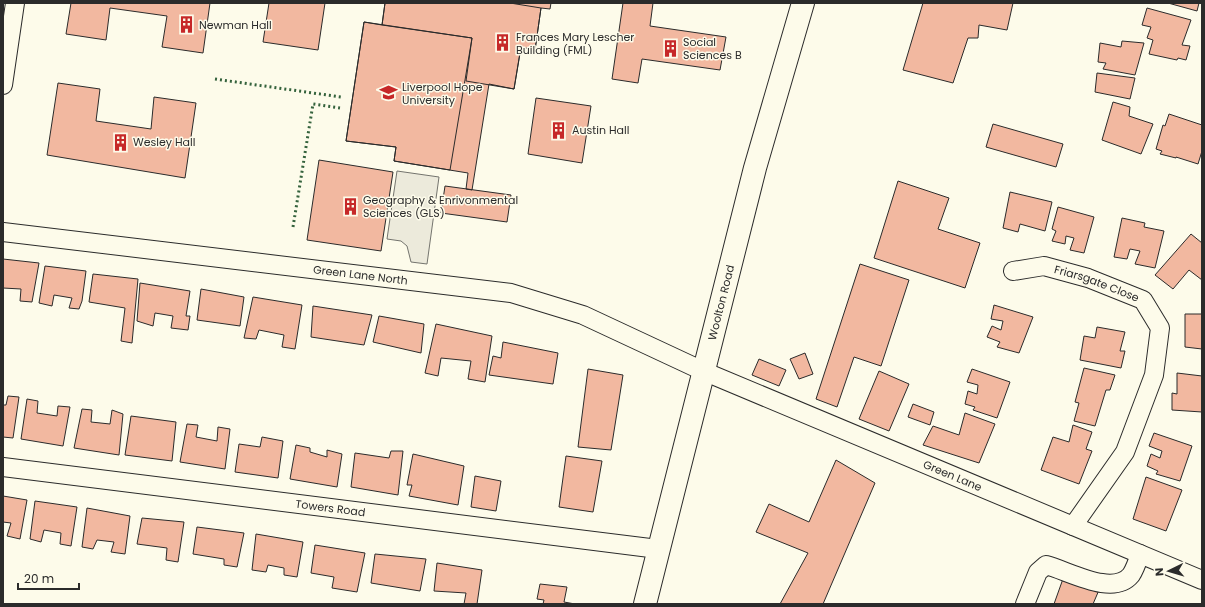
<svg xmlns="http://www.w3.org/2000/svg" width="1205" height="607" viewBox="0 0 1205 607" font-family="Poppins,sans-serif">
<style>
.parking{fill:#eceadb;stroke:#74746e}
.building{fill:#f2b8a0;stroke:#2b2b2b}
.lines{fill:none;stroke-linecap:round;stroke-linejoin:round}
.street-casing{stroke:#2b2b2b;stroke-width:20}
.secondary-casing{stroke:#2b2b2b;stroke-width:24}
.street{stroke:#fdfbea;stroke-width:18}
.secondary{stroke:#fdfbea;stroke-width:22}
.hedge{stroke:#34623c;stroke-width:3;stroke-dasharray:2 3;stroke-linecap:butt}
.labels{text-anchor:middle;stroke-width:3;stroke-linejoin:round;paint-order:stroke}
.poi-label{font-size:11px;fill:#2b2b2b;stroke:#fdfbea;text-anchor:start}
.street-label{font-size:11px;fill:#2b2b2b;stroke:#fdfbea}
</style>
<rect width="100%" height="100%" fill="#fdfbea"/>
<path class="parking" d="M397 171 439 177 427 264 411 262 407 246 401 241 387 239Z"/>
<path class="building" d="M71 3H210L203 53 162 47 167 16 110 8 106 40 66 34Z
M269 3H325L318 50 263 42Z
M385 3H551L550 9 541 8 535 50 521 47 514 89 489 84 472 190 466 189 468 173 394 161 396 147 346 141 364 22 382 25Z
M385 3H510L541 8 535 50 521 47 514 89 466 81 472 38 382 25Z
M623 3H653L650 26 726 37 720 70 642 59 638 83 612 79Z
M923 3H1013L1007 30 979 25 978 38H968L953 83 903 70Z
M1168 3H1199L1197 11Z
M1147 8 1191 20 1182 45 1190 46 1186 60 1178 58 1177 60 1149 54 1153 40 1147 38 1151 27 1142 25Z
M364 22 472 38 450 170 394 161 396 147 346 141Z
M1122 41 1144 43 1135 75 1103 69 1106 63 1098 62 1100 43 1121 47Z
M1097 73 1135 78 1130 99 1095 92Z
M58 83 100 89 96 121 151 129 154 97 196 103 185 178 47 155Z
M536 98 591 106 582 163 528 154Z
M1113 102 1130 107 1129 116 1153 124 1141 154 1102 140Z
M1169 114 1202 125V151L1198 164 1176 157V158L1160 154 1162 151 1156 149 1163 125 1165 126Z
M993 124 1063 144 1056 167 986 147Z
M319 160 393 172 381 251 307 240Z
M898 181 949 198 938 229 980 243 965 288 874 258Z
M445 186 511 195 507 222 441 213Z
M1010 192 1052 202 1045 231 1020 224 1018 232 1003 228Z
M1058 207 1094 217 1084 253 1070 250 1074 238 1066 236 1065 244 1052 241 1056 231 1052 229Z
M1122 218 1145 223 1144 227 1164 231 1155 268 1135 264 1140 251 1130 249 1127 259 1114 257Z
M1191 234 1202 243V280L1189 270 1173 289 1155 275Z
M3 259 39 263 32 302 20 301 21 289 3 288Z
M860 264 909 280 881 366 854 357 837 407 816 399Z
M45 266 86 271 82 301 79 309 69 308 72 298 54 295 52 306 39 303Z
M93 274 138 279 132 343 121 341 125 308 89 302Z
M140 283 190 291 186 316H190L188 330 171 328 173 316 155 313 153 326 137 321Z
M201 289 244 297 240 326 197 320Z
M253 297 302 305 295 349 282 347 284 335 259 330 256 339 244 338Z
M994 305 1033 317 1019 353 997 347 1000 342 987 337 992 326 1001 330 1003 321 991 319Z
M313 306 372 315 364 345 311 337Z
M1185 314H1202V349L1185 347Z
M379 316 424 324 421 353 373 342Z
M436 324 492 336 485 382 468 379 471 361 441 358 438 376 425 373Z
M1097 327 1125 332 1120 351H1125L1121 368 1080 360 1084 336 1095 338Z
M503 342 558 353 553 384 489 375 493 356 501 358Z
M805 353 813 374 799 379 790 359Z
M759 359 786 370 779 386 752 375Z
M1084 368 1115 375 1110 390H1106L1095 426 1074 421 1079 403 1075 402Z
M588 369 623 375 611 450 578 447Z
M972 369 1010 382 997 418 973 410 975 407 965 404 968 391 977 394 978 385 967 382Z
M879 371 909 384 889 431 859 419Z
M1177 373 1202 376V412L1172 410V393L1177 394Z
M8 396 19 397 13 438 3 437V405H6Z
M27 399 38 401 37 413 57 416 58 406 70 407 63 446 21 439Z
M913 404 934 412 930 425 908 417Z
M82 409 92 410 91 422 110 424 112 410 123 414 119 455 74 448Z
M965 413 995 424 979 463 923 445 933 426 959 435Z
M131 416 176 422 172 461 125 455Z
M187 424 198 425 196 437 217 441 218 427 230 429 225 469 180 462Z
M1073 425 1092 432 1086 449 1092 451 1079 484 1041 470 1053 437 1069 442Z
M1154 433 1192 446 1180 481 1156 474 1158 471 1147 466 1151 454 1160 458 1162 451 1149 446Z
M262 437 283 441 278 478 235 472 239 444 260 447Z
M296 445 310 448V452L327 457V450L342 454 337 487 290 479Z
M391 451H403L398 495 351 487 355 453 389 458Z
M413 454 464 466 458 505 409 496 412 485H407Z
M566 456 602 461 593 512 559 507Z
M836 460 875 483 823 604H780L808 553 756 532 769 504 809 522Z
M475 476 501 481 496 511 471 507Z
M1146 477 1182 490 1166 531 1133 519Z
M3 496 27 500 20 539 7 536 11 523 3 522Z
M35 501 77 507 71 546 60 544 61 533 44 530 41 542 30 539Z
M87 508 130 516 125 554 111 552 114 542 97 540 93 549 82 547Z
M142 518 184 522 178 562 166 560 167 548 137 544Z
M197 527 244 533 237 567 224 565V559L193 554Z
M256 534 303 542 297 577 284 575V568L268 565 266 572 252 570Z
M315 545 365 553 357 592 332 588 334 577 311 573Z
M375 554 426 559 420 591 371 583Z
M437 563 482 570 477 604H464L466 593 434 591Z
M1064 576 1099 590 1093 604H1054Z
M540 584 567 587 564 602 575 604H543L544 600 537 599Z"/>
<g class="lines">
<defs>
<g id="street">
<path d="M3 85 15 3"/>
<path id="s1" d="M3 232 511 293 583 315 703 371 1202 580"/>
<path id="s2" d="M1013 271 1044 266 1088 278 1143 300 1160 328 1154 375 1125 452 1073 526"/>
<path id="s3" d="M3 467 658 549"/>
<path d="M1025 604 1038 572 1046 565C1069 571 1113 597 1131 575 1135 569 1138 560 1140 554"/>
</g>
<g id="secondary">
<path id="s4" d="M645 604 755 168 803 3"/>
</g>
</defs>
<use href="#street" class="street-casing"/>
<use href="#secondary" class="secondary-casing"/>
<use href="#street" class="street"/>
<use href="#secondary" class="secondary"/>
<path class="hedge" d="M215 79 341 97
M293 227 313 104 340 108"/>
</g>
<defs>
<symbol id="building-bare" viewBox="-9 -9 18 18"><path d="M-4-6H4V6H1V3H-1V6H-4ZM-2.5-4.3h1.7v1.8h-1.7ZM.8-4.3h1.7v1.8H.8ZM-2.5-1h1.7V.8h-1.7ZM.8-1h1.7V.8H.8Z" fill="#c62828" stroke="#fdfbea" stroke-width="2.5" paint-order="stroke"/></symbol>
<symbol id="university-bare" viewBox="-9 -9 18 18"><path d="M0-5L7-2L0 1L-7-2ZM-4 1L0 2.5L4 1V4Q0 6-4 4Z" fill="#c62828" stroke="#fdfbea" stroke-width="2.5" paint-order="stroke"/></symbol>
</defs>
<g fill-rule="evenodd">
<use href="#building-bare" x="174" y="12" width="25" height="25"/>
<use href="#building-bare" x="490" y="30" width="25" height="25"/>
<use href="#building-bare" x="658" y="36" width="25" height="25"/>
<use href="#university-bare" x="376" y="80" width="25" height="25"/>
<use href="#building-bare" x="546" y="118" width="25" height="25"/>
<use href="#building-bare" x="108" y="130" width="25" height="25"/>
<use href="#building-bare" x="338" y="194" width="25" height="25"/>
</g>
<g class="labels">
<g class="poi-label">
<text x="199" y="29">Newman Hall</text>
<text x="516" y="41">Frances Mary Lescher<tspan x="516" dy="13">Building (FML)</tspan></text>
<text x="683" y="46">Social<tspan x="683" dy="13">Sciences B</tspan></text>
<text x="402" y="91">Liverpool Hope<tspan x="402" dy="13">University</tspan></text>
<text x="572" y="134">Austin Hall</text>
<text x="133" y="146">Wesley Hall</text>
<text x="363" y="204">Geography &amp; Enrivonmental<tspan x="363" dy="13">Sciences (GLS)</tspan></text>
</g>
<g class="street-label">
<text dy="4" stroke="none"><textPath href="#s1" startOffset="360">Green Lane North</textPath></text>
<text dy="4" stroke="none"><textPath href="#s2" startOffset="87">Friarsgate Close</textPath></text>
<text dy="4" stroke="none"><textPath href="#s4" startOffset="311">Woolton Road</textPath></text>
<text dy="4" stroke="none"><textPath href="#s1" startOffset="990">Green Lane</textPath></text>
<text dy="4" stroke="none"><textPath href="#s3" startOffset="330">Towers Road</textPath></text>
</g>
</g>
<rect width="1205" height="607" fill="none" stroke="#2b2b2b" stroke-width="8"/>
<g transform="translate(1169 571) rotate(265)" stroke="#fdfbea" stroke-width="3" paint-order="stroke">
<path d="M0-3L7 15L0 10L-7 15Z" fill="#2b2b2b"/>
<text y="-6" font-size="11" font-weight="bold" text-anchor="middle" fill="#2b2b2b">N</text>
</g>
<path d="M18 583v6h61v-6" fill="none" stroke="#2b2b2b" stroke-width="2"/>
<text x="24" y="583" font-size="12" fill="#2b2b2b" stroke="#fdfbea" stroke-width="3" paint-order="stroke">20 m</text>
</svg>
